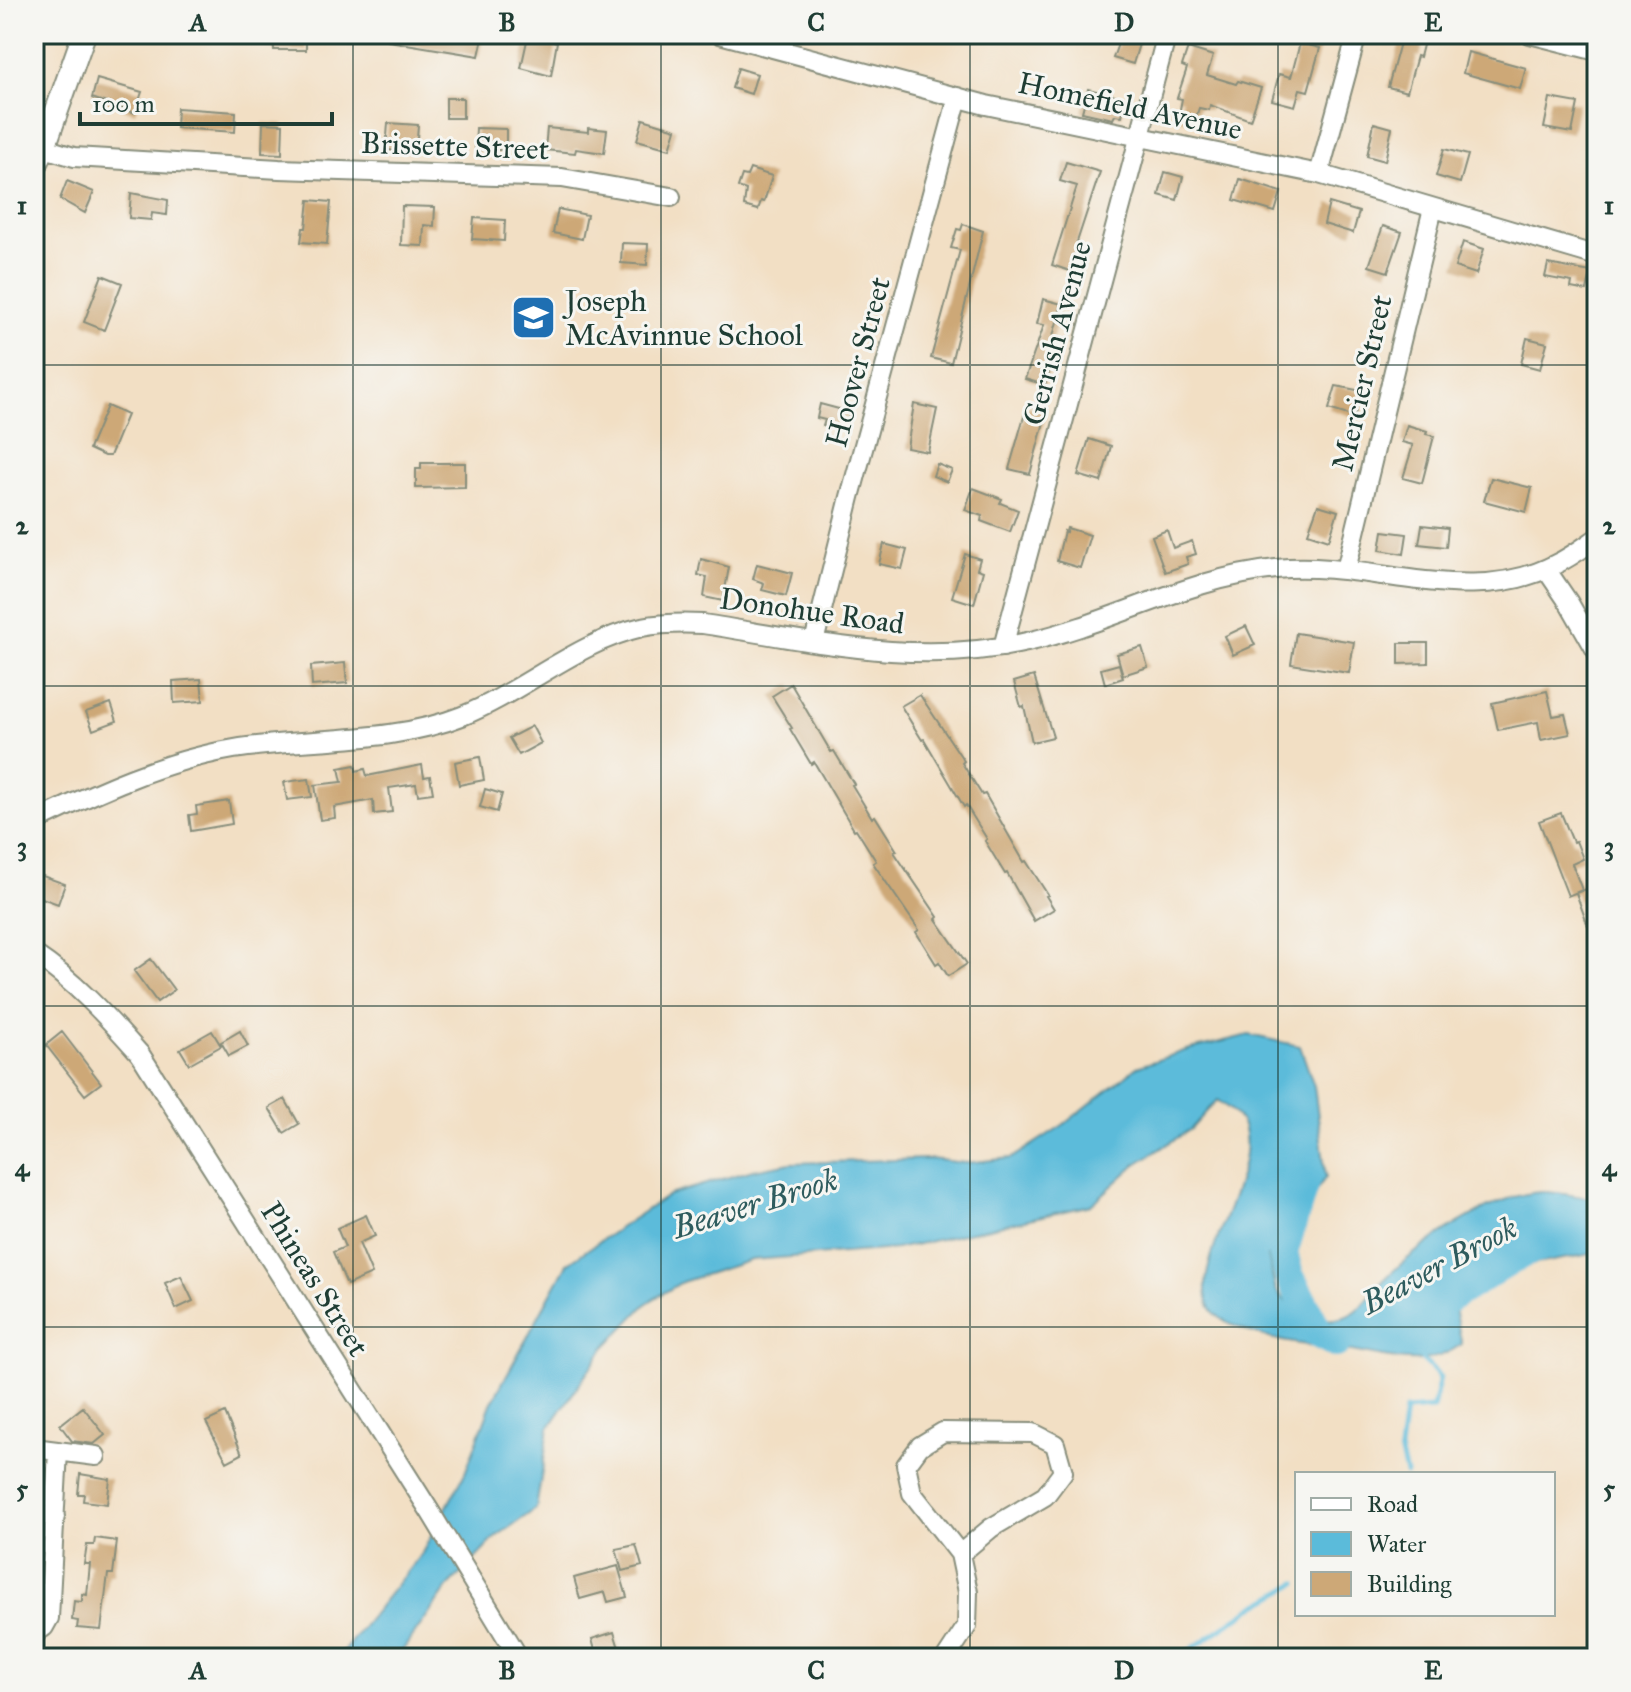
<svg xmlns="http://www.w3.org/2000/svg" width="1631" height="1692" viewBox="0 0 1631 1692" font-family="'IM FELL Great Primer',serif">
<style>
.water{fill:#5bbbda;stroke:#3d7c87;stroke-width:2}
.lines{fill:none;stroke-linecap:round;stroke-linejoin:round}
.stream{stroke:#5bbbda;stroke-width:5}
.river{stroke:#5bbbda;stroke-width:30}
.building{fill:#cda877}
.minor-casing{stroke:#888e7c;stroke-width:22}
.tertiary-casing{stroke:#888e7c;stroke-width:26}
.minor{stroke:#fff;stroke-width:18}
.tertiary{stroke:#fff;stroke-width:22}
.grid{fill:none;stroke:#1f3d34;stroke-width:2;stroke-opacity:0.55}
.labels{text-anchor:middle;stroke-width:6;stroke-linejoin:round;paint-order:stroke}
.street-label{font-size:30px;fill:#1f3d34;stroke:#f6f6f2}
.poi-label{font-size:30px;fill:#1f3d34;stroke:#f6f6f2;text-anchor:start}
.water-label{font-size:32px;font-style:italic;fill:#2e5c5e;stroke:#f6f6f2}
.neatline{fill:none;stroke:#1f3d34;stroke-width:3}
.grid-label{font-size:26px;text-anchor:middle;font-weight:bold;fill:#1f3d34}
</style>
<rect width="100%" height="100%" fill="#f6f6f2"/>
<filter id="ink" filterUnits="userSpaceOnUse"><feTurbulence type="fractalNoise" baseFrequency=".0125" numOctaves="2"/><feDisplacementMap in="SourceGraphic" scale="16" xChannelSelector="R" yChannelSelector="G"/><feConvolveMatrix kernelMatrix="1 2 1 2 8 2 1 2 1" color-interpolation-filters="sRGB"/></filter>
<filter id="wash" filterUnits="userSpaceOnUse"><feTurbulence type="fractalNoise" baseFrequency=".006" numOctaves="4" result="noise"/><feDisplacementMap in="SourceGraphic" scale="32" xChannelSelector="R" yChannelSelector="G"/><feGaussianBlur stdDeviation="1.8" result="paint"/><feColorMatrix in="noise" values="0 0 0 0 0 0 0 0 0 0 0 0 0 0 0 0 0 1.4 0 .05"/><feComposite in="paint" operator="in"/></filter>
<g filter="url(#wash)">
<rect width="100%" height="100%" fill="#f2dfc4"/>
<path class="water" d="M1249 1035 1300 1046 1314 1086 1326 1177 1268 1256C1271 1266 1272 1282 1277 1291 1289 1310 1320 1324 1341 1318 1363 1312 1370 1294 1385 1279 1419 1245 1494 1193 1543 1192 1560 1192 1579 1197 1597 1199V1253L1524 1266H1485L1463 1280 1452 1300 1462 1344C1426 1370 1397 1359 1357 1352 1313 1345 1261 1343 1222 1319 1170 1288 1262 1181 1243 1126 1239 1115 1227 1107 1217 1100L1191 1129 1135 1165 1091 1205 896 1249 751 1260 682 1282 647 1303 605 1347 549 1428 536 1509 497 1536 448 1587 397 1658H338L422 1553 465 1473 491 1404 567 1264 597 1243 669 1195 753 1170 791 1163 930 1159 965 1163 1012 1158 1063 1125 1137 1067 1187 1050Z"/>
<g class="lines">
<path class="stream" d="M1406 1474 1400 1450 1405 1410 1433 1408 1440 1377 1421 1358
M1178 1658 1250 1609 1297 1583"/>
<path class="river" d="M1305 1180 1283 1253 1289 1275 1320 1335 1336 1343
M1419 1316 1523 1253 1563 1241 1597 1237"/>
</g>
<g id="blocks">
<path class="building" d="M273 34H306V50H274Z
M388 34H468L483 38 479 56 388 41Z
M1402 35 1424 41 1420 57 1417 56 1407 92 1388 87Z
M528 36 557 42 551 76 521 68Z
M1120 38 1139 44 1133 64 1113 58Z
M1300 43 1320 48 1308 91 1300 89 1295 106 1272 100 1279 74 1291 77Z
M1188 48 1213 56 1207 75 1236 84 1238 81 1261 88 1250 120 1210 105 1209 110 1199 108 1194 123 1178 119 1182 99 1177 98 1187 68 1182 66Z
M1468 52 1526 68 1520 89 1463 73Z
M738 68 757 74 751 94 732 88Z
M97 79 142 92 135 113 92 98Z
M1088 89 1126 98 1122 116 1115 115 1113 119 1082 112Z
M446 98H463V118H446Z
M1550 98 1578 103 1572 133 1544 128Z
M177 108 236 112 235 132 176 128Z
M643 119 676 129 670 149 637 140Z
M263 123 283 124 282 154 262 153Z
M388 123 418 125 416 152 386 150Z
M1374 123 1392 128 1385 161 1367 156Z
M476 128 506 129V150H475Z
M547 128 588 132V128L607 130 604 153 576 149 575 153 545 150Z
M1444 149 1468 155 1460 183 1436 176Z
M1066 162 1100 172 1076 245H1078L1070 271 1052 265 1077 186 1060 181Z
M750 169 772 176 764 202 761 201 758 210 744 206 746 190 738 187 742 175 747 176Z
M1165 172 1183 177 1177 200 1159 195Z
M1240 179 1281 192 1275 212 1234 200Z
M67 181 94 192 85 213 60 199Z
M131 193 168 200 167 215 152 213 151 220 129 218Z
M309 200 331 202 327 244 301 242 303 228H306Z
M1329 203 1359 212 1353 233 1324 224Z
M402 206 435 207 434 226 424 225 423 246 401 245Z
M558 209 587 215 582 239 553 233Z
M474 218 505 220 504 241 472 239Z
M963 224 983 231 951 363 931 358 960 250 951 248 957 229 961 230Z
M1383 226 1402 232 1388 272 1369 266Z
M1463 242 1484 249 1476 274 1455 267Z
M622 243 648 244 647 265 621 263Z
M1548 264 1591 272 1587 291 1571 288 1572 282 1545 277Z
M102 275 122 283 104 330 84 322Z
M1043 299 1062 304 1046 361 1052 363 1045 385 1025 379 1044 325 1037 324Z
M1527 338 1547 343 1540 369 1521 364Z
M1336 386 1362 391 1354 417 1329 409Z
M820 404 850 412 845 431 823 426 825 420 817 418Z
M914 404 937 409 928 452 907 448Z
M107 406 127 415 110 456H104L89 449Z
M1027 406 1047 411 1030 474 1009 469Z
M1407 425 1427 431 1426 434 1434 436 1422 483 1403 478 1413 445 1402 442Z
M1089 439 1111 446 1101 482 1078 475Z
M421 463H465V487L416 488V469H421Z
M937 464 952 470 947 482 933 476Z
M1491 478 1532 488 1526 512 1484 501Z
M973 488 1002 499 1000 503 1018 510 1010 532 981 521 982 516 965 510Z
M1318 505 1338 511 1329 540 1308 533Z
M1422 525 1448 528 1446 547 1419 544Z
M1067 528 1090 535 1080 568 1057 561 1064 531 1066 532Z
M1167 530 1173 548 1192 541 1196 554 1186 557 1188 564 1165 572 1152 536Z
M1383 531 1407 534 1404 554 1380 550Z
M884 544 907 550 902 569 879 564Z
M965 554 980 559 977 569 983 571 974 604 952 597Z
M701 559 729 567 723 601 704 597 707 577 698 575Z
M757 564 792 573 786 596 762 590 764 583 753 579Z
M1246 626 1255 645 1233 655 1225 636Z
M1296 633 1354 642 1349 673 1291 664Z
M1399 643H1428V663L1399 664Z
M1142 647 1148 667 1123 675 1117 654Z
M345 663 347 683 312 686 311 666Z
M1119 664 1123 678 1105 684 1101 669Z
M1034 676 1053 737 1032 742 1024 706 1021 707 1014 682Z
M201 679 203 701 174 703 173 681Z
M791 684 831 752 834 751 854 784 852 785 872 818 875 816 897 851 894 852 938 917 936 919 967 964 948 976 939 962 936 964 916 932 919 930 873 863 876 861 856 829 854 830 814 762 811 764 790 729 792 728 772 696Z
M1547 691 1553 716 1565 714 1570 734 1541 740 1538 722 1498 730 1492 703Z
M920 695 964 761 962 763 982 795 985 794 1024 862 1026 861 1048 895 1046 896 1054 909 1034 921 1007 873 1005 874 985 841 987 839 966 805 964 807 924 739 922 740 901 706Z
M111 703 117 721 93 730 86 712Z
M532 726 541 743 519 755 509 738Z
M480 757 484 780 459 785 455 762Z
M355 765 356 771 365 769 367 776 422 765 424 777 430 776 433 793 418 795 416 784 389 788 392 812 374 814 373 800 334 807 335 818 320 820 315 785 342 782 339 768Z
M309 779 312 797 287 800 284 782Z
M485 789 502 794 497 812 480 807Z
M229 801 232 824 191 831 189 815 197 814 196 806Z
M1561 813 1573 842 1576 841 1583 859 1572 864 1582 890 1568 896 1539 821Z
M37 874 65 884 58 904 34 895Z
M1597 885V944L1595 945 1576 893Z
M151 959 174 990 157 1002 134 971Z
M212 1031 221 1046 189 1064 180 1049Z
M240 1031 248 1046 229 1056 221 1042Z
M62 1032 101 1083 85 1095 46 1045Z
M285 1099 299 1124 284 1133 269 1108Z
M366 1215 375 1236 359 1243 372 1274 347 1285 333 1252 345 1247 337 1228Z
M181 1276 193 1301 176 1309 165 1283Z
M83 1407 105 1435 94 1444 72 1441 60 1425Z
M225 1413 242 1454 227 1462 206 1422Z
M80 1474 110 1479 107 1504 83 1501 84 1494H78Z
M95 1538 117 1541 113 1574H108L101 1630 77 1628 78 1621 72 1620 74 1601 82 1602V1594L87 1595 90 1564H84L87 1545H94Z
M636 1545 642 1566 622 1571 616 1549Z
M618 1566 627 1597 608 1602 605 1592 580 1599 574 1578Z
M614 1632 622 1658H597L592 1639Z"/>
</g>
</g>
<g filter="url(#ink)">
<use href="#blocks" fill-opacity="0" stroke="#888e7c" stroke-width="2"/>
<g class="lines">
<defs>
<path id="minor" d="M720 34 986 105 1319 174 1597 256
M1530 34 1597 51
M34 145 74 157 279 169 562 178 671 197
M1319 174 1357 34
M1546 569 1569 603 1597 652
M1346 570 1433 208
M814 642 850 497 958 97
M1003 647 1167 34
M34 822C98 791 163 761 234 749 308 737 391 744 462 716 524 691 577 642 642 627 663 623 683 623 703 624 813 641 916 667 1027 642 1112 623 1188 578 1276 569 1368 559 1469 610 1556 564 1571 557 1584 547 1597 538
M34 954C76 982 107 1017 140 1054L431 1513 519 1658
M34 1448 96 1456
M34 1514 55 1517
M34 1634 44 1627 49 1618 58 1451
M946 1658 967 1626 968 1592 960 1554 912 1493 906 1465 920 1446 943 1432 1033 1433 1055 1444 1063 1472 1045 1496 991 1528 960 1554"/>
<path id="tertiary" d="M34 169 44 147 84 34"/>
</defs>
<use href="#minor" class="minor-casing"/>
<use href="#tertiary" class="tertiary-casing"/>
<use href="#minor" class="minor"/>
<use href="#tertiary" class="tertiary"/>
</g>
</g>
<path class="grid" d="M353 34V1658M661 34V1658M970 34V1658M1278 34V1658M34 365H1597M34 686H1597M34 1006H1597M34 1327H1597"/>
<defs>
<symbol id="school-square" viewBox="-11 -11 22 22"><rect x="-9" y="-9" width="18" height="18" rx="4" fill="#1f6fb2" stroke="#f6f6f2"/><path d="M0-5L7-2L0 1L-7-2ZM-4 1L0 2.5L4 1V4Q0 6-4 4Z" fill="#fff"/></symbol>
</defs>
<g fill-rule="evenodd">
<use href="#school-square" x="508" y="292" width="51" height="51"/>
</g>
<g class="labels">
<g class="street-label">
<text transform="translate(1130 106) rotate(12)" y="10">Homefield Avenue</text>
<text transform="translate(455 146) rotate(2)" y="10">Brissette Street</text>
<text transform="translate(1057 333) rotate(-75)" y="10">Gerrish Avenue</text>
<text transform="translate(858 362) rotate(-75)" y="10">Hoover Street</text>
<text transform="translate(1362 383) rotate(-77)" y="10">Mercier Street</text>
<text transform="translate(812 611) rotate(8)" y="10">Donohue Road</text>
<text transform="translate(315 1279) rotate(58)" y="10">Phineas Street</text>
</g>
<g class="poi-label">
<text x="565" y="311">Joseph<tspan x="565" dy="34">McAvinnue School</tspan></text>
</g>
<g class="water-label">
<text transform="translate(755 1203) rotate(-17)" y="11">Beaver Brook</text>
<text transform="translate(1439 1265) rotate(-28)" y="11">Beaver Brook</text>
</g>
</g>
<rect width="1631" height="1692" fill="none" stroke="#f6f6f2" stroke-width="88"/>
<rect x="1295" y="1472" width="260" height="144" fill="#f6f6f2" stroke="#a0aca6" stroke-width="2"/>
<rect x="1311" y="1498" width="40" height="12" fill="#ffffff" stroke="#a0aca6" stroke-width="2"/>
<text x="1367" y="1512" font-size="24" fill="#1f3d34">Road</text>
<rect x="1311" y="1532" width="40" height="24" fill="#5bbbda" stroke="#a0aca6" stroke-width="2"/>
<text x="1367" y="1552" font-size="24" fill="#1f3d34">Water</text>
<rect x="1311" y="1572" width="40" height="24" fill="#cda877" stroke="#a0aca6" stroke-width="2"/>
<text x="1367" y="1592" font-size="24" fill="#1f3d34">Building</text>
<path d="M80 112v12h252v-12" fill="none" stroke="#1f3d34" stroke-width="4"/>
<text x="92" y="112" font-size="24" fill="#1f3d34" stroke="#f6f6f2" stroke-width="6" paint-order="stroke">100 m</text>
<rect x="44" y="44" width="1543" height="1604" class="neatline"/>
<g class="grid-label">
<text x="198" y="31">A</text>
<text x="507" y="31">B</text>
<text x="816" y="31">C</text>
<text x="1124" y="31">D</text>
<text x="1433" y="31">E</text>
<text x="22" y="214">1</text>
<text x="1609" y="214">1</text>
<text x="22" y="534">2</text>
<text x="1609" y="534">2</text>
<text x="22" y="855">3</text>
<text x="1609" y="855">3</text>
<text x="22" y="1176">4</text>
<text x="1609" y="1176">4</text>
<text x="22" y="1497">5</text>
<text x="1609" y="1497">5</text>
<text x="198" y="1679">A</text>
<text x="507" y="1679">B</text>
<text x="816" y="1679">C</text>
<text x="1124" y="1679">D</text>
<text x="1433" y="1679">E</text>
</g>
</svg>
